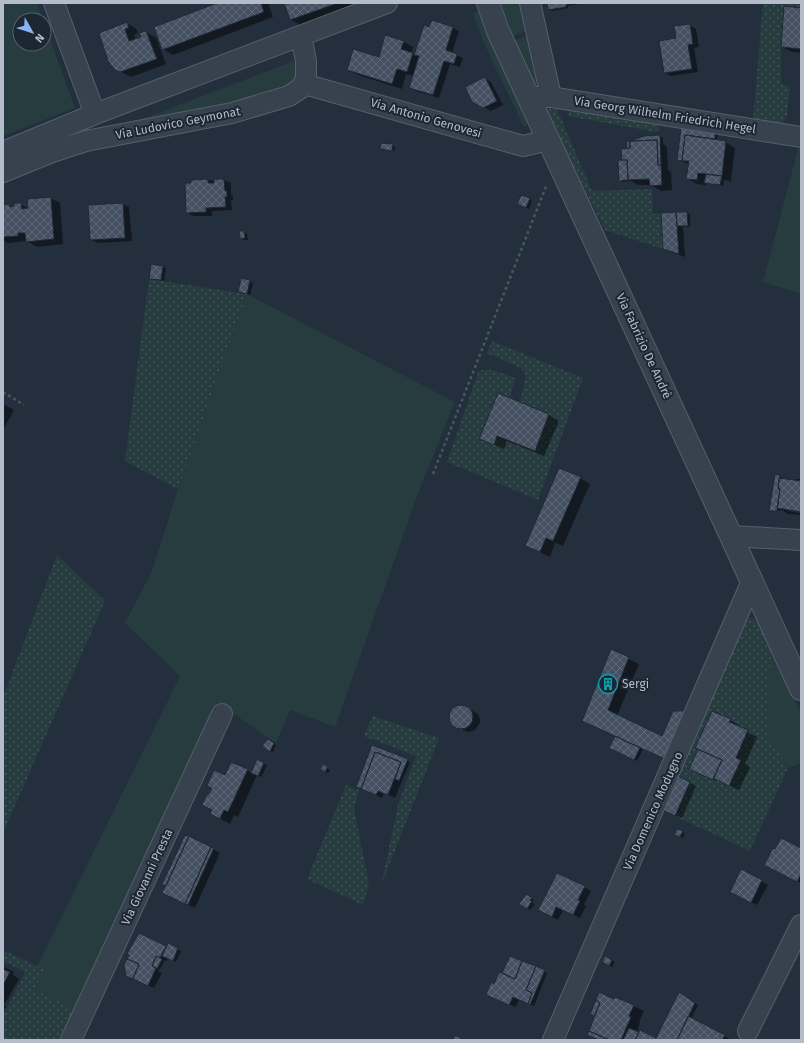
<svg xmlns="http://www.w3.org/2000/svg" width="804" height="1043" viewBox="0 0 804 1043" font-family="'Fira Sans',sans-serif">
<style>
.green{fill:#263c3f}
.garden{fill:url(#garden-dots)}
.shadow{fill:#0007}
.building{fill:url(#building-cross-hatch);stroke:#1f2835}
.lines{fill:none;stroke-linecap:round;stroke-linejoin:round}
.minor-casing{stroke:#565f6c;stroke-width:22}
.tertiary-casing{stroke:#565f6c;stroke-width:24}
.path{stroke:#44595c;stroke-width:2.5;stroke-dasharray:3 3;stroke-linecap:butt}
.minor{stroke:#38414e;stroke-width:20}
.tertiary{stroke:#38414e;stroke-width:22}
.labels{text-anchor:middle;stroke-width:4;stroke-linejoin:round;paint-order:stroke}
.street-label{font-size:12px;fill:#b4bcc9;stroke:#1d2633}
.poi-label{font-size:12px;fill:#b4bcc9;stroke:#1d2633;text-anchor:start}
</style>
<defs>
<pattern id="garden-dots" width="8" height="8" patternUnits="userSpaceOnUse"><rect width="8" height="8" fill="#263c3f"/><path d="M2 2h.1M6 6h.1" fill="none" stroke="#435659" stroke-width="1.8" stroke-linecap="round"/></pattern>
<pattern id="building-cross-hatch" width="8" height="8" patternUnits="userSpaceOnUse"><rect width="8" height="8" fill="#455162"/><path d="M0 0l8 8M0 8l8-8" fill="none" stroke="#5d6877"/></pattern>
</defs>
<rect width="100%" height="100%" fill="#242f3e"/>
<path class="green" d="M3 3H37L43 20H20V44H44V22L75 108 3 136Z
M501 3H520L526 31 513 36Z
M479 11 528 120 527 125 524 127 485 45 473 14Z
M527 36 537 82H530L513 41Z
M294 61 296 79 278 94 135 122Z
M799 145 801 146V294L763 282Z
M247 294 455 402 419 491 335 727 290 710 276 743 218 703 121 906 74 1008 27 987 180 676 125 623 152 571 178 489Z
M772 650 801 713V763L788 768 770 739 766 712Z"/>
<path class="garden" d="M763 3H801V8L784 7 781 47V83L790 88 787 116 781 126 753 121Z
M554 102 592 191 652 189 653 214 661 213 663 249 605 230 548 114 549 108Z
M569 105 659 124V129L656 132 568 116Z
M149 279 247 294 178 489 125 461Z
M492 341 583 378 538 500 447 462 479 370H493L515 378 510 399 498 394 479 439 494 445 497 436 534 451 549 414 520 402 526 375 521 368 487 353Z
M57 555 105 601 3 833V697Z
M746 616 762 623 772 650 766 712 770 739 788 768 750 851 675 816 690 782 678 776Z
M373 716 439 738 381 886 398 805 416 756 364 736Z
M346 785 359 790 354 809 369 884 363 905 307 879Z
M3 950 44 969 34 990 74 1008 60 1040H3V1016L25 972 3 961Z"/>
<path class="shadow" d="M220 3H268L273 17 173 55 163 49Z
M285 3H371L303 27 290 19Z
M548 3H585L568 6V8L552 11 549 9Z
M801 9V53L792 52 782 47Z
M432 21 453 28 459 31 452 53 463 58 460 67 450 64 439 98 416 91 410 87 414 76 406 74 402 89 358 75 348 70 379 58 404 42 413 47 411 54 415 55 425 26 430 28Z
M127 23 136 29 138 33 134 35 136 40 142 38 140 34 146 32 156 38 166 64 131 77 116 69 109 60Z
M689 25 696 29 699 47 694 48 698 72 671 76 665 73 677 38Z
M485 79 491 82 503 105 491 111 473 101Z
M682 129 715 133 718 135 717 141 725 142 735 148 731 181 724 180 723 186 707 183 706 185 697 184 687 178 689 164 678 160Z
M660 136 663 138V144L667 147 668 170 671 172 672 190 661 191 651 185H638L631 181 623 182 620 180 623 161 628 149Z
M392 145 395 147V151L381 148Z
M224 180 231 183V195L233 196V200H231L232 210 212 211V216H194L187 213 192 181Z
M50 198 60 203 63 244 37 247 27 241 8 243 3 240V206L9 205 13 207 20 204 29 209Z
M529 199 532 201 529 209 521 205Z
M123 204 129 207 132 241 98 243 91 240Z
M687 213 690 214V227H683L685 257 664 249 663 214Z
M240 232H244L247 234 248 240H244L241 238Z
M163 267 166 268 164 281 150 278Z
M242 279 253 283 250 295 239 292Z
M498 395 549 415 559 421 544 456 507 441 504 449 480 438Z
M3 404 14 410 3 430Z
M780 476 782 478V480L795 481V479H801V511L788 509V511L801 513V515L788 514 780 509V511L771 510Z
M580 478 590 484 563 546 555 543 550 557 527 546Z
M611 650 639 664 617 716 675 764 643 749 637 761 613 749 616 736 593 726Z
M464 706 478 714 480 719V723L475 730 468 732 453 725 451 721 450 715 453 710 456 707Z
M730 720 740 726 739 728 757 737 745 764 750 767 739 790 717 779 716 781 693 770Z
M271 742 276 745 273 752 270 751Z
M373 746 410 762 395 798 384 793 382 798 360 788Z
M258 761 267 765 261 777 257 775 238 817 234 815 230 824 211 814 213 810 209 796 226 776 247 770 252 773Z
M323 766 330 770 328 773 321 769Z
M689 783 696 786 682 818 671 814Z
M682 832 685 834 683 838 678 836Z
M211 848 220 853 195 908 173 898Z
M801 850V883L771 869Z
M741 871 768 885 757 905 737 895Z
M584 887 591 891 584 904 586 906 580 918 563 910 558 920 546 914Z
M527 895 534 900 532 903 535 904 530 910 521 903Z
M139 935 167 948 169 945 181 951 176 962 168 958 167 961 165 960 160 969H159L158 971 162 973 154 988 140 982Z
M510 957 547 973 534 1006 519 1000 516 1007 493 998 495 985 507 975Z
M606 957 615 962 612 967 603 962Z
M3 966 14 972 13 975 19 979 4 1005 6 1006 3 1011Z
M679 993 698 1005 691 1019 732 1040H600L589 1035 601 1003 600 994 615 1000 616 998 644 1011 639 1022 640 1023 637 1032 657 1039Z"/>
<path class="building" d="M217 3H261L264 12 162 50 154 27Z
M284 3H338L290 20Z
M547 3H574L566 5V7L548 10Z
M784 6 801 8V49L781 47Z
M432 20 453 27 446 50 457 54 454 64 444 61 433 95 409 88 419 56 414 55 424 25 429 27Z
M127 22 129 28 125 29 129 41 141 37 139 33 146 31 157 59 120 72 115 70 108 61 99 33Z
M690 24 693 44 688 45 692 69 664 73 659 41 676 38 674 26Z
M385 35 404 41 401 49 413 53 407 72 397 69 392 84 347 70 353 49 379 57Z
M485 77 497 101 483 108 472 102 465 87Z
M681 128 715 132V139L685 135 682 161 677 160Z
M660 135 661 165H658L657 140 630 141 644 136Z
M685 135 726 141 722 176 698 173 697 180 686 179 689 161H682Z
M657 140 658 165H661L662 185 650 186 649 179 628 180 627 160H622L621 149 630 148V141Z
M626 141H630V148L627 149Z
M381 143 393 144 392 151 380 149Z
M618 160H627L628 180 619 181Z
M706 174 722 176 720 185 704 183Z
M208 179V183H214V179H224L225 191H227V197H225L226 207 206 208V212L186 213 185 183H191V180Z
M521 195 530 198 526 208 517 204Z
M51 197 54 239 26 242 25 233H18V236L3 237V205L9 204 10 207 14 206V203H21L22 209 28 208 27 199Z
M123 203 125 238 90 240 88 205Z
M676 212H687L688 226H677Z
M676 212 679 254 663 249 661 213Z
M239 231H244L245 238 240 239Z
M151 264 163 266 161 280 149 279Z
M241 278 250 280 247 294 238 292Z
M498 393 549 414 535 451 497 436 494 445 479 439Z
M559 468 581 477 553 541 546 538 540 552 525 546Z
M775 474 780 475 778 489H780L777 511H769Z
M779 478 801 481V512L777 508 780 489H778Z
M611 649 629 657 608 710 662 736 673 711H687L665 759 582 721Z
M449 717a12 12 0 1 1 24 0a12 12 0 1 1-24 0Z
M712 711 731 719 729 722 748 730 736 758 741 760 729 786 713 778 722 760 695 748Z
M615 736 640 748 634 760 609 748Z
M268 739 274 743 270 752 262 746Z
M372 745 408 759 399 781 395 779 401 762 375 752 361 789 356 787Z
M698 749 722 760 713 780 689 769Z
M375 752 401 762 388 795 378 791 376 795 361 789Z
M257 759 264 763 258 776 251 773Z
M231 762 248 769 228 812 224 810 220 819 210 814 212 810 202 805 207 794 208 795 212 788 207 786 214 770 225 775Z
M323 764 328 767 325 772 320 769Z
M678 776 690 782 675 816 663 810Z
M677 829 683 831 680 837 674 835Z
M185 835 189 836 166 886 162 884Z
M189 836 211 847 185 904 162 893Z
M781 838 801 848V874L797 882 764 865 773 848 775 849Z
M211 847 214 848 188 905 185 904Z
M741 869 762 880 751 903 730 892Z
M557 873 585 886 578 900 580 901 573 915 556 907 552 917 538 910Z
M526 894 532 898 530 900 532 901 527 909 519 904Z
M139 933 166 946 160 958 156 956 152 966 156 968 148 986 133 979 139 964 127 959 129 955 127 954Z
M168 943 178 948 173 961 162 956Z
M156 956 162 959 157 969 152 966Z
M510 956 522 961 515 979 502 973Z
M605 956 612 960 609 966 602 962Z
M127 959 139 964 133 979 126 976 124 965Z
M522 961 536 966 526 990 532 993 528 1004 513 997 509 1005 486 995 491 982 494 984 499 972 515 979Z
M3 965 5 966 3 969 10 972 3 985Z
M536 966 545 970 530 1005 528 1004 532 993 526 990Z
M599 992 614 999 615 997 634 1005 629 1016 631 1017 621 1040H610L589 1031 600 1003 596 1000Z
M679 992 695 1003 677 1040H655Z
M596 1000 600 1003 594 1016 590 1014Z
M688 1016 725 1035 722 1040H677Z
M629 1028 639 1032 635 1040H623Z
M640 1030 656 1038 655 1040H635Z
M589 1031 609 1040H599L587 1035Z
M455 1035 461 1038V1040H453Z"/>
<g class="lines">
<defs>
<path id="minor" d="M54 3 95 114
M530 3 551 97
M304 84 523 146 536 143 546 137
M529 97H551L801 137
M3 152 95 114 387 3
M3 172 52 152 86 141 232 113 289 96 301 88 306 79V61L301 36
M731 536 801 540
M748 1031 801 925
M71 1040 222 714
M553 1040 752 581"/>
<path id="tertiary" d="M488 3 498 31 731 536 801 689"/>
</defs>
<use href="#minor" class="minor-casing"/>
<use href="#tertiary" class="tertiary-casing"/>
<path class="path" d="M3 392 24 405
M433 474 547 184"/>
<use href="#minor" class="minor"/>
<use href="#tertiary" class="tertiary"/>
</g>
<defs>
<symbol id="building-ring" viewBox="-11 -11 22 22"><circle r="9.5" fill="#1d2633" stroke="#0f9aa8" stroke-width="1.5"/><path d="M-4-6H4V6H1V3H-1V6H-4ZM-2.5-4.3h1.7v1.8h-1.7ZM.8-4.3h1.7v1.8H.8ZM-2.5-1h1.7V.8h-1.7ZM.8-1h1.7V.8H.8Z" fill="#0f9aa8"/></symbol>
</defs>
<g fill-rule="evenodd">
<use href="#building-ring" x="597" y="673" width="22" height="22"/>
</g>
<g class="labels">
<g class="street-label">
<text transform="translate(665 115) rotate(9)" y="4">Via Georg Wilhelm Friedrich Hegel</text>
<text transform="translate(426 118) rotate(16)" y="4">Via Antonio Genovesi</text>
<text transform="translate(178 123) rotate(-11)" y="4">Via Ludovico Geymonat</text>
<text transform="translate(644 346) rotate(65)" y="4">Via Fabrizio De Andrè</text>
<text transform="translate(653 811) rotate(-66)" y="4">Via Domenico Modugno</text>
<text transform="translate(147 877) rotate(-65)" y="4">Via Giovanni Presta</text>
</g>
<g class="poi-label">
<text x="622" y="688">Sergi</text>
</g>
</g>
<rect width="804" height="1043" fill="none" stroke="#b4bcc9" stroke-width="8"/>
<g transform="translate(32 32) rotate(129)"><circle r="19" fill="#1d2633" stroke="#59626f"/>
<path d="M0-3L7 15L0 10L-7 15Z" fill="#8ab4f8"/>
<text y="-6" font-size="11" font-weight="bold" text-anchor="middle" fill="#b4bcc9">N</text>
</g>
</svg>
